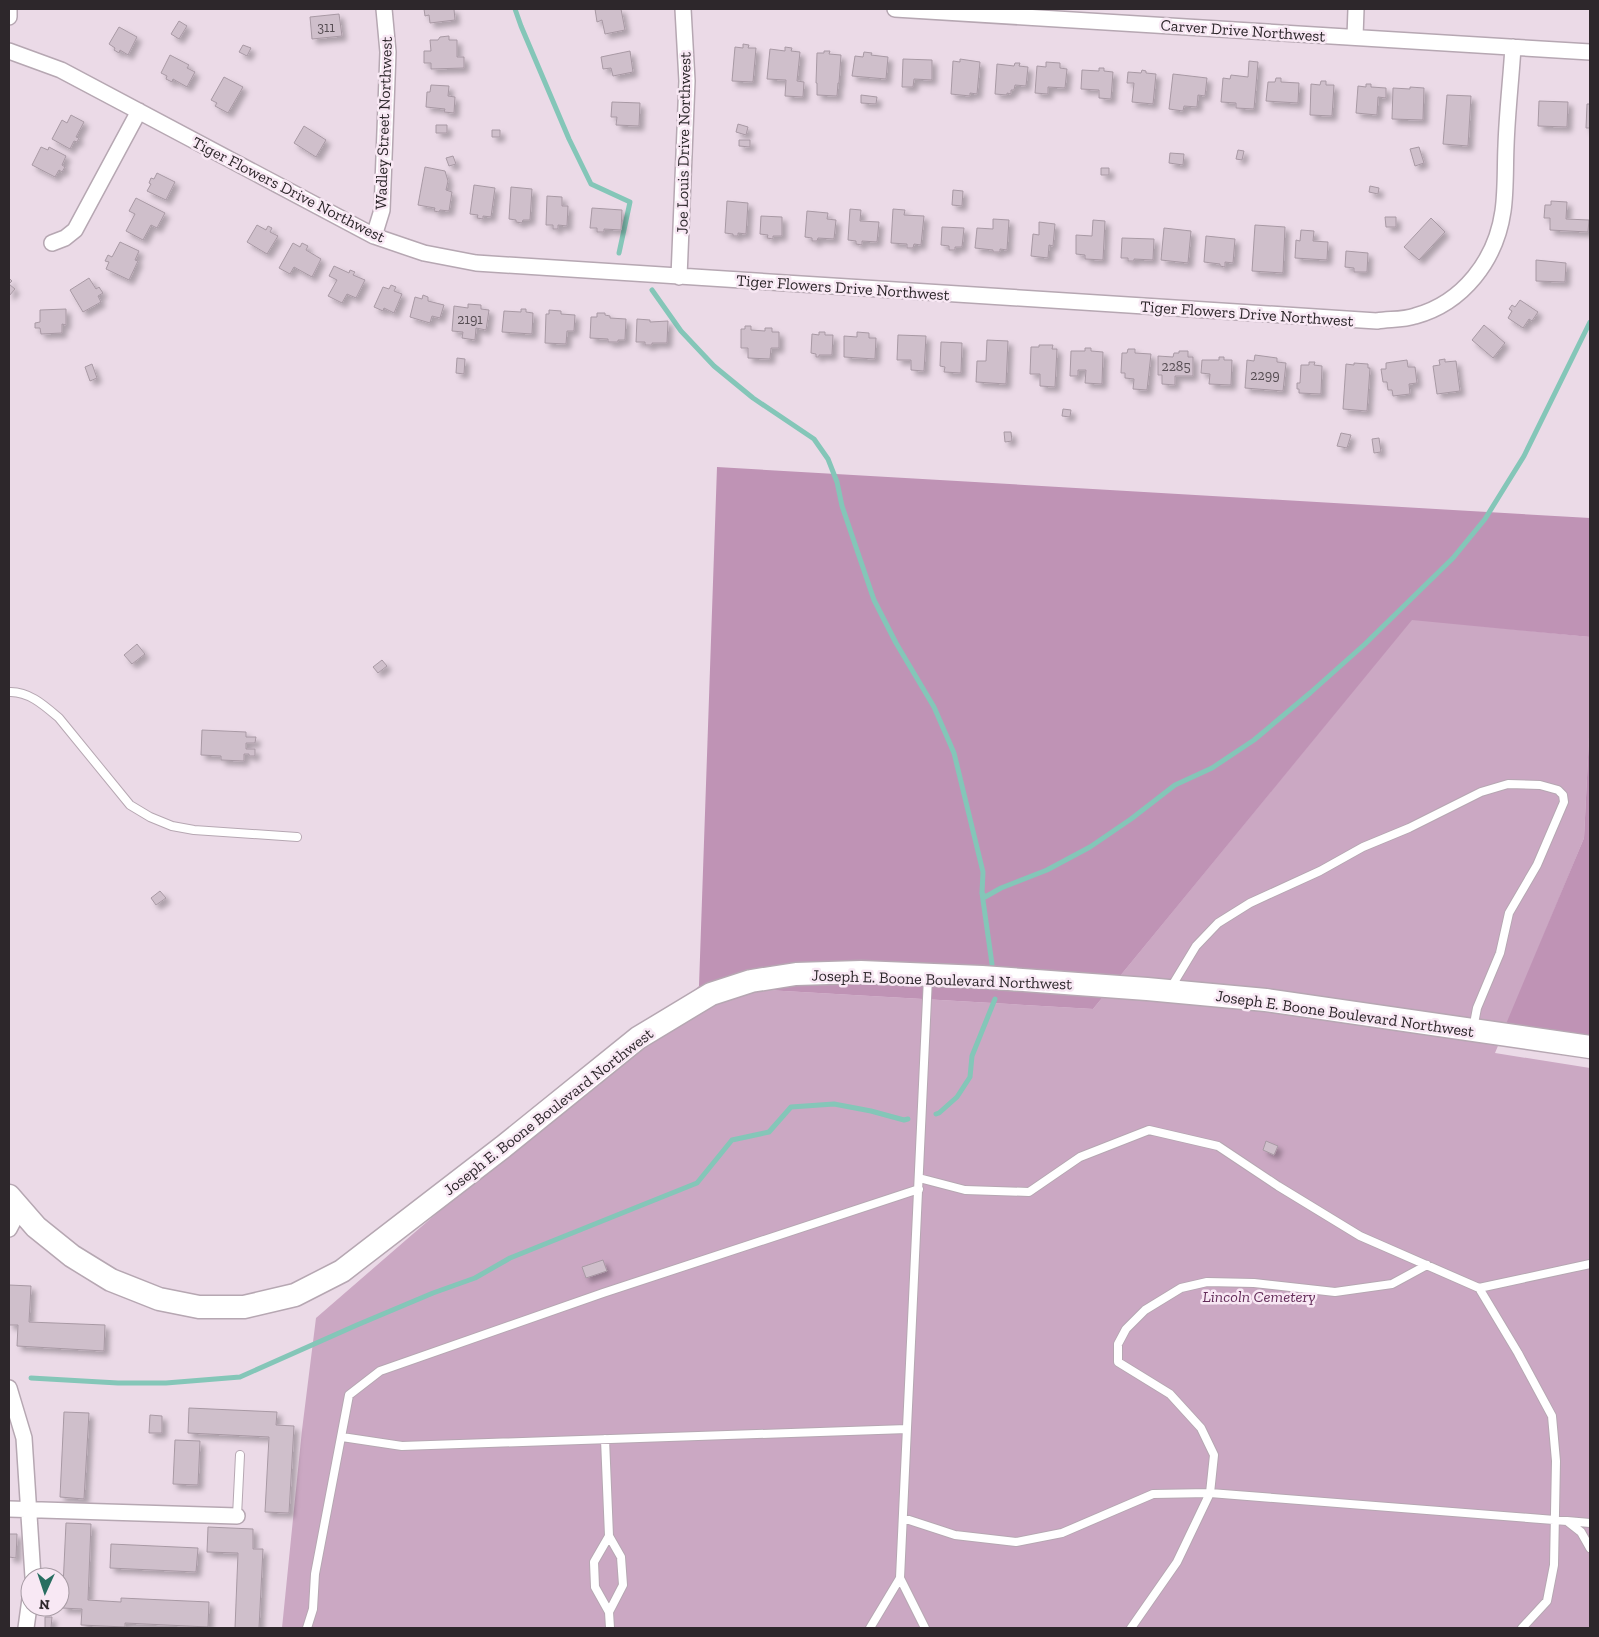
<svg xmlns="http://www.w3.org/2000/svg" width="1599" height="1637" viewBox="0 0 1599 1637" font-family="'Zilla Slab',serif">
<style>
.green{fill:#cba8c3}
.forest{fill:#bf93b5}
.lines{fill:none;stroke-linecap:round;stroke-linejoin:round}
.stream{stroke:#84c6b8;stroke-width:5}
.building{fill:#cfbfcb;stroke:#a899a4;filter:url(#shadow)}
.lane-casing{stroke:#b6a7b2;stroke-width:10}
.street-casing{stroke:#b6a7b2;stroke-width:18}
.secondary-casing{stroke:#b6a7b2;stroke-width:25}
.lane{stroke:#fff;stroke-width:8}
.street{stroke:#fff;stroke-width:15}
.secondary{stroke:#fff;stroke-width:22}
.labels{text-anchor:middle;stroke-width:5;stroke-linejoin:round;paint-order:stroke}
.number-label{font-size:14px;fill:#564d53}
.street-label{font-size:16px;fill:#2d272b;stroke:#f8e8f4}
.park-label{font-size:16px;font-style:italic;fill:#622b58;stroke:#f8e8f4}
</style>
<defs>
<filter id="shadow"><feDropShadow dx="4.5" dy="4.5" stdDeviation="2.5" flood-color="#0004"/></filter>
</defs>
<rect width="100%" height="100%" fill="#ebdae7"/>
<path class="green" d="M1412 619 1590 637V717L1584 838 1495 1053 1590 1068V1628H282L302 1430 316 1318 699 986 1093 1009Z"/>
<path class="forest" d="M717 467 1590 518V637L1412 620 1093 1009 699 986Z
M1590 717V1036L1506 1024 1584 838Z"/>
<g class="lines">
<path class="stream" d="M515 9 521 26 569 139 591 184 630 202 619 253
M652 290 681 331 714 366 753 398 814 439 828 459 837 482 842 506 874 600 896 643 934 707 954 753 983 872 982 893 992 964
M982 893 985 897 1001 888 1047 870 1090 847 1131 819 1175 785 1212 768 1254 740 1310 693 1365 644 1453 558 1485 519 1524 456 1590 322
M936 1114 939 1113 957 1097 970 1077 972 1056 995 999
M31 1378 118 1383H166L240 1377 357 1325 433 1293 475 1278 510 1258 697 1183 732 1140 769 1132 791 1107 834 1104 871 1111 904 1120 908 1119"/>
</g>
<path class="building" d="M424 9H454L455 20 430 23 429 15 425 16Z
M595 9H621L625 30 605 34 602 20 597 22Z
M339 14 342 36 312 39 310 17Z
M179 21 187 26 179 39 171 34Z
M119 27 137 37 128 55 120 50 119 53 114 50 115 48 109 44Z
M449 36V40H457V57H464V68L431 69V63H424V51H431L430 40H438L440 37Z
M743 44 749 45 748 48H756L753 82 732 81 735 47 743 48Z
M243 45 251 48 247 56 239 52Z
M785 47 792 48 791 51 800 52 797 81 804 82 803 97 785 96 786 80 767 79 770 49 785 51Z
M630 51 633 72 613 76 611 68 603 69 601 57Z
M824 51H830L829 54 841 55 839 83H838L837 96 817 95V83H816L817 53H824Z
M864 52 872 53 871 55 888 57 886 79 852 76 855 56 863 57Z
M170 55 189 65 187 68 195 72 187 87 173 79 172 82 166 79 167 76 161 73Z
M903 59 932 60V80L914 79 913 87H902Z
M960 59 980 62 977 94 970 93V96L951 94 953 61 960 62Z
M1249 61 1258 62 1254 109 1236 108V103L1221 102 1223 78 1230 79 1231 75 1248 77Z
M1046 62 1060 63V68L1067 69 1065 88 1048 87V94L1035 93 1037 66 1046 67Z
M1015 63H1020L1019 66 1028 67 1026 86 1015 85 1014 90H1011V94L1007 93V95L995 94 997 64 1014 66Z
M1099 68H1104V71L1113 72 1111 99 1099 98V90L1081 89 1082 70 1099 71Z
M1142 70 1146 71V73L1156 74 1153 104 1132 102 1134 83H1127L1128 72 1141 73Z
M1173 74 1207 78 1205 96 1198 95 1197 107 1184 106 1183 111 1169 109Z
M224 77 243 87 228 113 215 106 217 103 211 100Z
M1276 78H1281V82L1299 83 1298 103 1266 101 1268 82H1275Z
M1321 81H1326V85H1334L1332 116 1310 115 1311 84 1320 85Z
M1366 84H1371V87L1386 88V98L1378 97 1377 115 1356 113 1358 86 1366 87Z
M431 85 449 86 448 96 455 97 454 113 444 112 445 109 426 107 427 92H430Z
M1410 87 1424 88 1423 120 1392 119 1393 88 1410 89Z
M861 95 877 97 876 104 861 103Z
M1447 95 1471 96 1468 146 1443 144Z
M1539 101 1568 102 1567 127 1538 126Z
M612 102 640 103 639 126 616 125 617 117H611Z
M1587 104H1590V128H1586Z
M71 115 84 122 76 137 79 138 77 142 74 141 70 149 52 139 62 120 67 123Z
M738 124 748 127 746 135 736 132Z
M436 125H447V133H436Z
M304 126 326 140 316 157 294 143Z
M492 130H500V137H492Z
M739 140H750V147L739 146Z
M41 147 48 150 49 147 66 156 62 165 65 167 62 172 59 170 55 177 32 165Z
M1419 147 1424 163 1415 166 1410 149Z
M1238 150 1244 151 1242 160 1236 159Z
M1170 153 1184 154 1183 165 1169 163Z
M453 156 456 164 449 166 446 158Z
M425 167 445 171 448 181 446 190 452 192 449 211 440 210 439 212 434 211 435 208 418 205Z
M1101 168H1109V175H1101Z
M157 173 175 182 166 200 147 191 151 184 149 183 151 178 154 179Z
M474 185 495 188 491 217 483 216V219L477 218 478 215 470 214Z
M1370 186 1379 188 1378 194 1369 192Z
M511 187 532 189 530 220H523L522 223 516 222V220L509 219Z
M953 190 963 191 962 206 952 205Z
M547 196 562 197V206H568L567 226 558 225V229H553V225H546Z
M136 198 165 213 157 228 151 225 143 240 126 231 135 214 129 211Z
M727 201 748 203 746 234 738 233V236H733V234L725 233Z
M1551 201 1567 202 1566 219 1589 220 1588 232 1550 230V218H1544L1545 205H1551Z
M592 208 622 210 621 230 604 229V232H597V228H590Z
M850 209 861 210 860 221 879 222 877 242 862 241V245L856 244V241L848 240Z
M893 209 905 210 904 215 924 216 921 245 914 244 913 248H907V244L891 243Z
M807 211 828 213 827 219 836 220 834 239 818 238 817 241H812V238L805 237Z
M761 216 782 217V236H773V239L767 238 768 235 760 234Z
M1385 217H1396V227H1386Z
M1431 218 1445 232 1419 260 1404 247Z
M993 219 1009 220 1007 250 1000 249V252H993V250L975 248 977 228 993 229Z
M1093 220 1105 221 1103 260 1085 259V255L1076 254V235L1092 236Z
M1039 222 1055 224 1053 246 1049 245 1048 258 1031 256 1033 234 1039 235Z
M257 225 266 230 268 226 272 228 270 232 278 236 267 254 247 242Z
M1255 225 1285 227 1283 273 1252 271Z
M942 227 964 228 962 247H955V250H949V246L941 245Z
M1164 228 1191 231 1188 263 1161 260Z
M1301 230 1314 231 1313 241 1328 242 1327 260 1295 258 1296 240 1300 241Z
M1206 236 1235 239 1233 263 1225 262V267L1220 266V264L1204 262Z
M1122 238 1154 239 1153 260 1134 259V261H1128V258H1121Z
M120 242 139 251 135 260 138 261 129 280 106 269 109 262 105 261 108 255 112 257Z
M293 243 300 247 302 243 308 246 306 250 321 259 312 277 294 267 290 274 279 268Z
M1346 251 1368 253 1367 272H1354V268L1345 267Z
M1536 260 1566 263 1565 282 1536 281Z
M334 266 349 273 350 270 355 272 353 275 365 280 356 298 347 294 342 303 328 296 337 280 329 276Z
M9 278 12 281 9 284 15 289 9 296Z
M89 278 96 289 99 287 103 293 98 296 101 302 83 312 70 290Z
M391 285 396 287 394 291 402 294 394 313 384 308 383 311 374 307 383 287 389 289Z
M423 295 428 297V301L444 305 440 318 432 316 430 323 410 317 415 297 422 299Z
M1520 300 1538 312 1532 321 1529 319 1523 328 1508 318 1512 311 1509 309 1512 305 1515 307Z
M468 304 481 305V309L489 310 486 330 476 328 475 340 462 338 463 332 452 331 454 306 468 308Z
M66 309V325L62 324V333L41 334 40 328H35V323L40 322V310Z
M521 309H526V312L533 313 532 334 502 332 504 311 521 312Z
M549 310 561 311V314L575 315 574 331H567L566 344 545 343 546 314H549Z
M597 313H605V315L610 316V318L626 319 625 340H618V342H608V339L590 338 591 317H597Z
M637 319 650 320V322L668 321 667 343H652V345H645V342H636Z
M1484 325 1505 343 1493 358 1472 340Z
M745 326H751V330L765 331V328H772V332H779V348H771L770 359 748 358V348H741V329H745Z
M819 332H825V335H833L832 355H819V357H816V354L811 353 812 334 819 335Z
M857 332 869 333V338H876L875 359 844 357V336L857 337Z
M898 335 926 336 924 371 911 370V360H897Z
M987 340 1008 341 1006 384 976 382 977 361H986Z
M941 342 962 343 961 373 944 372 945 367 940 366Z
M1039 345H1053L1052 349H1057L1055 387 1040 386V374H1030L1031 347H1039Z
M1085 348H1091V351L1103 352 1102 384 1085 383 1086 370H1078V376H1070L1071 351H1085Z
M1128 349H1135V353L1151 354 1147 390 1133 389 1134 379 1125 378V373H1121L1122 353H1127Z
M1179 351H1188V357H1193V376H1175V385L1162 384V375H1158V356L1173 357 1174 353H1179Z
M1255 355 1277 358V362L1286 363 1283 391 1245 388 1247 360 1254 361Z
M1219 357H1224V360H1232L1231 385 1209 384 1210 374 1201 373 1202 360H1219Z
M457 358 465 359 464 374 456 373Z
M1445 359V362L1456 361 1460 391 1437 394 1433 366 1440 365 1439 360Z
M1407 360 1408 367H1415L1417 383 1409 384 1410 394 1393 396 1392 390H1388L1387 382H1383L1381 369H1386V363Z
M1309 362H1315L1314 365 1322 366 1321 394 1299 393V389H1297V383H1300L1301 365H1309Z
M1354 363 1368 364V368H1370L1367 411 1343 409 1346 364 1354 365Z
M92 364 97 378 90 381 85 367Z
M1063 409 1071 410 1070 417 1062 416Z
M1004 432H1011L1012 441 1005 442Z
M1341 433 1351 435 1347 448 1337 446Z
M1379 438 1381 452 1374 453 1372 439Z
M137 644 145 654 132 664 124 655Z
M382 660 387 666 378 673 373 667Z
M202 730 246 732V737H256L255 743H246V749H255V756H249V754H244V761L221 760V756L201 755Z
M160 891 166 898 156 905 151 898Z
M1266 1141 1278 1146 1274 1155 1263 1150Z
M603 1260 607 1271 586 1278 582 1267Z
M9 1285 31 1286 29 1322 105 1325 104 1351 17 1346 18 1325H9Z
M189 1408 277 1412 276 1425 294 1426 289 1513 265 1512 269 1437 188 1433Z
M64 1412 89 1413 84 1499 60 1497Z
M150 1415 162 1416V1433H149Z
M175 1440 200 1441 198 1485 173 1484Z
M66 1523 91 1524 88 1600 121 1602V1598L209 1602 208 1627 125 1623V1627L81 1625 82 1609 62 1608Z
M208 1527 253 1529V1549H263L259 1628H235L238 1553 207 1552Z
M9 1534H17L16 1558 9 1557Z
M111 1544 198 1548 196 1572 110 1568Z
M45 1617H52L51 1628H45Z"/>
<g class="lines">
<defs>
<path id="lane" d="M9 692C29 691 45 706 59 718L130 805 150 817 172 826 194 830 297 837
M1170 989 1196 946 1218 923 1250 903 1320 871 1363 847 1409 828 1481 792 1508 784 1540 785 1558 790 1563 795 1564 802 1537 865 1509 913 1500 953 1477 1008 1473 1029
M919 1178 965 1190 1029 1192 1080 1157 1149 1130 1218 1146 1278 1186 1360 1236 1479 1288 1518 1353 1552 1416 1556 1461 1554 1565 1547 1601 1522 1628
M1479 1288 1590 1264
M342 1437 402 1446 907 1429
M605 1439 609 1536 621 1557 623 1585 609 1612 610 1628
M237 1516 240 1455
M903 1518 955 1535 1016 1542 1062 1533 1153 1494 1210 1493 1567 1521 1581 1532 1590 1548
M1567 1521 1590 1523
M900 1578 925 1628
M609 1612 595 1587 594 1562 609 1536
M307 1628 313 1609 315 1574 349 1395 380 1371 603 1293 919 1189
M870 1628 900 1578 928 977
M1131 1628 1177 1562 1210 1493 1214 1455 1201 1428 1170 1394 1118 1362V1344L1126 1329 1145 1310 1181 1288 1207 1282 1254 1283 1335 1292 1392 1284 1427 1265"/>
<path id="street" d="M895 9 1590 52
M9 17V9
M1355 37 1356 9
M9 51 61 70 374 236 424 253 476 263 1377 321C1389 319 1403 320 1415 316 1463 303 1496 260 1503 211 1506 190 1505 168 1506 146 1507 113 1511 80 1513 47
M374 236 382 210 388 52 384 9
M52 243 65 238 75 230 139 111
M679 277 687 81 683 9
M9 1229 20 1208
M9 1388 24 1438 33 1577
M9 1509 237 1516
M26 1628 30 1599"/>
<path id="secondary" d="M9 1196 36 1227 72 1256 111 1280 159 1299 199 1307H244L295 1295 342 1271 503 1147 638 1038 711 994 751 981 796 974 861 972 982 977 1147 989 1266 1000 1590 1047"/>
</defs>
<use href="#lane" class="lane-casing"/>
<use href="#street" class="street-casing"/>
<use href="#secondary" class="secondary-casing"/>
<use href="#lane" class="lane"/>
<use href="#street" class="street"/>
<use href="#secondary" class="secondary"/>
</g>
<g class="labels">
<g class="number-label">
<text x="326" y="32">311</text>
<text x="470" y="324">2191</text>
<text x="1176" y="371">2285</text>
<text x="1265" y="380">2299</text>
</g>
<g class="street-label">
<text transform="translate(1243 30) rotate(4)" y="6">Carver Drive Northwest</text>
<text transform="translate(383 123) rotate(-88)" y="6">Wadley Street Northwest</text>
<text transform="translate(683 143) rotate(-89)" y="6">Joe Louis Drive Northwest</text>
<text transform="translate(289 189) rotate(27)" y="6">Tiger Flowers Drive Northwest</text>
<text transform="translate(843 287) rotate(4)" y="6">Tiger Flowers Drive Northwest</text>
<text transform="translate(1247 313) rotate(4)" y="6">Tiger Flowers Drive Northwest</text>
<text transform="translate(942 979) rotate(2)" y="6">Joseph E. Boone Boulevard Northwest</text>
<text transform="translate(1345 1013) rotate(8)" y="6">Joseph E. Boone Boulevard Northwest</text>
<text transform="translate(548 1111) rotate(-38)" y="6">Joseph E. Boone Boulevard Northwest</text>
</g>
<g class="park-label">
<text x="1259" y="1302">Lincoln Cemetery</text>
</g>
</g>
<rect width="1599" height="1637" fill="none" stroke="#2d272b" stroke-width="20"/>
<g transform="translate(45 1592) rotate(183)"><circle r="24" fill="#f8e8f4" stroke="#a79ba4"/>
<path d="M0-4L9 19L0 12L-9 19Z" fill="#286e61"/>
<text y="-8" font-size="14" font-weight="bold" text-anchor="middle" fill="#2d272b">N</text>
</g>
</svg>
